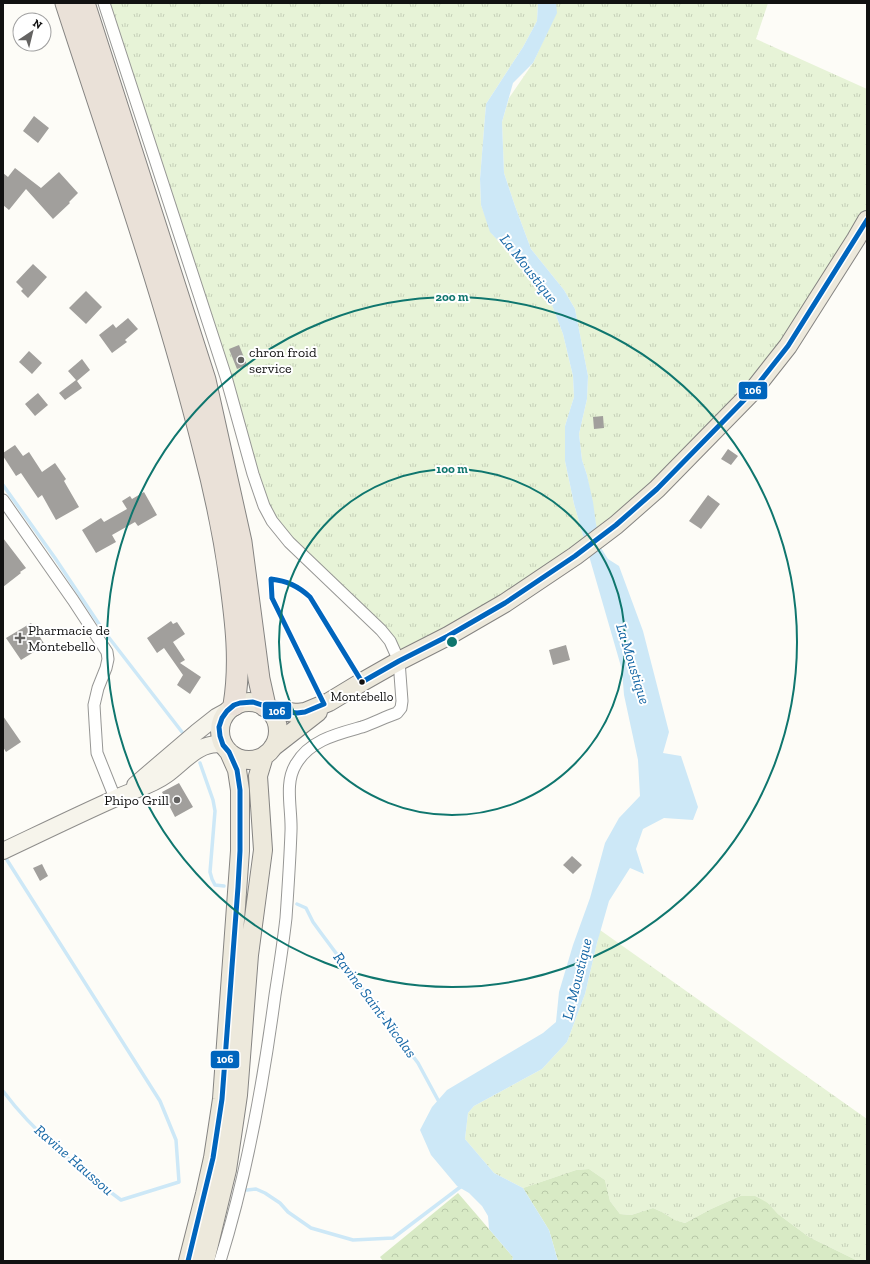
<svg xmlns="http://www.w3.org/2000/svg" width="870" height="1264" viewBox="0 0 870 1264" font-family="'Zilla Slab',serif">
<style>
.grass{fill:url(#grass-tufts)}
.forest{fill:url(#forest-crowns)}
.water{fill:#cde8f7}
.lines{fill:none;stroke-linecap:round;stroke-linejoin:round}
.stream{stroke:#cde8f7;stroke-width:3.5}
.building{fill:#a19f9c}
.street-casing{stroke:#979795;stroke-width:13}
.secondary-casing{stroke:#8e8d8b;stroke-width:18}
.primary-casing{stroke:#858482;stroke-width:20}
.highway-casing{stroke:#858482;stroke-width:23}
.street{stroke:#fffffe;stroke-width:11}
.secondary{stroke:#f6f4eb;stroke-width:16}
.primary{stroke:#ede9dc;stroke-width:18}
.highway{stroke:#eae1d8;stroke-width:21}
.bus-1-casing{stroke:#fff;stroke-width:8}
.bus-1{stroke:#0065bd;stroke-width:5}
.ring{fill:none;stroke:#0f766e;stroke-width:2}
.poi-dot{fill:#646362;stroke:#fff;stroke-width:1.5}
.bus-dot{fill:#111;stroke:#fff;stroke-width:1.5}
.labels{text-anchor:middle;stroke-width:4;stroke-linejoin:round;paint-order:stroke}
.bus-label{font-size:13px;fill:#111;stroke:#fff}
.poi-label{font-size:14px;fill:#111;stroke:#fff;text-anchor:start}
.water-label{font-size:15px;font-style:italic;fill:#1768a6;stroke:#fff}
.centre{fill:#0f766e;stroke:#fff;stroke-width:2}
.ring-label{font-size:12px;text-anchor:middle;font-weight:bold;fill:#0f766e;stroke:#fff;stroke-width:4;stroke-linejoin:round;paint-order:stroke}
.line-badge{stroke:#fff;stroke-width:1.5}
.badge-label{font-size:11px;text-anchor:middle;font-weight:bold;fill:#fff}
</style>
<defs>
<pattern id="grass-tufts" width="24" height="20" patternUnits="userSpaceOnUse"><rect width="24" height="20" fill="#e7f3d7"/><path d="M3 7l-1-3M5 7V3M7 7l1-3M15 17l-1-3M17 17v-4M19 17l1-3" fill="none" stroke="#c5cfb8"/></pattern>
<pattern id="forest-crowns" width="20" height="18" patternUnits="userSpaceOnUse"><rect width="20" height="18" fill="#d8eac5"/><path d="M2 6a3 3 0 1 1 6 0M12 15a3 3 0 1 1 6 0" fill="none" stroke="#b8c8a8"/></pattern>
</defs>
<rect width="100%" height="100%" fill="#fdfcf7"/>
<path class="grass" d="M104 3H538L537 21 523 47 486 104 480 179 481 205 492 234 518 262 552 305 563 334 573 376 574 397 565 426V461L574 504 585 542 399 661 390 641 272 521Z
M556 3H768L756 39 867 89V219L751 393 597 531 587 475 582 460 579 434 587 399 588 376 575 309 564 290 531 249 515 206 504 173 502 122 509 98 533 63 556 13Z
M600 930 867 1119V1261H858L809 1237 778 1214 768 1203 740 1196 711 1209 685 1223 675 1220 662 1212 653 1208 631 1215 620 1214 610 1201 605 1180 589 1169 576 1170 523 1188 494 1173 465 1139 468 1113 474 1106 542 1069 567 1042 585 994Z"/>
<path class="forest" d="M589 1169 605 1180 610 1201 620 1214 631 1215 653 1208 662 1212 675 1220 685 1223 711 1209 740 1196H755L768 1203 778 1214 809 1237 858 1261H558L549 1230 523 1188 576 1170Z
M458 1193 513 1257 512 1261H383L380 1257Z"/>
<path class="water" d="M538 3H556L557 13 533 63 513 83 502 122 504 173 515 206 531 249 564 290 575 309 588 376 587 399 579 434 582 460 587 475 593 502 596 524 601 548 608 559 619 566 643 631 669 732 663 753 681 756 698 807 693 820 664 818 643 829 636 849 644 874 630 868 609 901 597 943 585 994 567 1042 542 1069 474 1106 468 1113 465 1139 494 1173 523 1188 549 1230 558 1261H512L513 1257 489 1229 488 1216 482 1206 469 1193 457 1186 431 1155 420 1130 432 1107 447 1090 543 1033 556 1022 559 992 573 945 590 898 605 843 619 818 640 796 638 760 624 695 622 670 574 504 565 461V426L574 397 573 376 563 334 552 305 518 262 490 232 481 205 480 179 486 104 523 47 537 21Z"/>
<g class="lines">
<path class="stream" d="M3 485 55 558 103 630 182 732
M200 763 213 800 215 811 210 872 212 879 215 885 224 886
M297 904 306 908 313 922 321 933 418 1063 438 1100 441 1103
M3 1091C35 1134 78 1168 121 1200L179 1182 176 1140 160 1101 7 860
M247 1190 256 1189 265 1193 280 1203 288 1212 311 1228 353 1240 393 1238 463 1185"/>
</g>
<path class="building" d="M34 116 49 128 38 143 23 131Z
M15 168 41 188 59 172 78 193 69 202 70 203 53 219 26 189 9 210 3 205V173L8 177Z
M33 264 47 277 28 298 21 291 23 289 16 282Z
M86 291 102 307 86 324 69 308Z
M128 318 138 329 125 340 127 342 112 353 99 335 113 324 116 328Z
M239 345 247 365 237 369 229 349Z
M29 351 42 363 32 374 19 362Z
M82 359 90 370 77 381 82 388 65 400 59 393 76 380 68 371Z
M38 393 48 405 35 416 25 404Z
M603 416 604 428 594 429 593 417Z
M15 445 23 456 29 452 42 472 55 463 66 479 64 481 79 507 56 520 42 495 38 498 21 473 16 476 3 456V453Z
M728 449 738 456 731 465 721 459Z
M144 492 157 515 138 526 135 522 112 535 116 542 96 553 82 530 101 518 104 522 127 509 122 501 130 496 132 499Z
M708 495 720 504 701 529 689 521Z
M3 538 26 568 20 572 21 573 3 587Z
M171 621 173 624 177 622 185 634 173 642 185 660 180 663 201 677 190 694 177 685 183 675 164 648 157 653 147 638Z
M31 623 45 645 21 660 6 638Z
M566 645 570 660 553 665 549 650Z
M3 716 21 742 6 752 3 747Z
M179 783 193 807 175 817 162 792Z
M572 856 582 865 573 874 563 865Z
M42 864 48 876 40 881 33 868Z"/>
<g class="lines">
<defs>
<path id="street" d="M104 3 226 377 253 474 264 506 272 521 289 542 381 630 390 641 399 661 402 701 401 708 397 713C385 717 374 723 362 727 337 734 310 740 296 764 284 783 292 809 291 831 290 860 288 889 286 918 283 944 279 970 275 995 263 1085 247 1175 220 1261
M3 500 73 600 107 652 108 659 106 668 98 688 94 705 95 722 97 753 115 798"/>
<path id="secondary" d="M135 785 197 732 216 717 227 711
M3 851C41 833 78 815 116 798 133 790 151 786 166 775 183 763 200 740 223 745"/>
<path id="primary" d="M220 731a29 29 0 1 1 58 0a29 29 0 1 1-58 0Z
M270 710 297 713 305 712 329 702 362 682 399 661 448 636 505 603 575 556 616 525 657 489 751 393 788 346 856 239 867 220
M273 747 318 712
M188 1261 205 1194 213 1158 222 1099 240 851V790L237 770 229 752
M205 1261 227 1170 238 1095 249 955 263 850 258 776 264 756"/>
<path id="highway" d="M66 3C114 151 166 298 204 450 215 492 224 535 230 578 236 622 241 662 234 705
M84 3 205 380 241 542 259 679 265 706"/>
</defs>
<use href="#street" class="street-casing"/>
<use href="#secondary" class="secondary-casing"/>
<use href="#primary" class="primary-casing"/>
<use href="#highway" class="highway-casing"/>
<use href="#street" class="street"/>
<use href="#secondary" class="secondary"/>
<use href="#primary" class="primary"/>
<use href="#highway" class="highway"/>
<defs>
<path id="bus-1" d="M188 1261 213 1158 222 1099 238 887 240 851V790L237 770 229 752 223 745 220 736 219 727 222 718 227 711 234 705 240 703 253 702 265 706 270 710 297 713 305 712 324 704 272 598 271 579C287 581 298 586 310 597L362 682 399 661 448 636 505 603 575 556 616 525 657 489 751 393 788 346 867 220"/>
</defs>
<use href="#bus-1" class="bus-1-casing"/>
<use href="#bus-1" class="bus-1"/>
</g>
<g class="ring">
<circle cx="452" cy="642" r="173"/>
<circle cx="452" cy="642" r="345"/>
</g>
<g class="poi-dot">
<circle cx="241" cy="360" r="4"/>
<path d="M18 632h4v4h4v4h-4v4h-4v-4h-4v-4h4z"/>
<circle cx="177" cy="800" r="4"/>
</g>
<circle class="bus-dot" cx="362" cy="682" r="3.5"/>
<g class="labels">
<g class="bus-label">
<text x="362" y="701">Montebello</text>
</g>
<g class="poi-label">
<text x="249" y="357">chron froid<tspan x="249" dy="16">service</tspan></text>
<text x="28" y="635">Pharmacie de<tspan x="28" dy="16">Montebello</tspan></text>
<text x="169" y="805" text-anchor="end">Phipo Grill</text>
</g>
<g class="water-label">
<text transform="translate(529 269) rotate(52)" y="5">La Moustique</text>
<text transform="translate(633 664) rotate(73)" y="5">La Moustique</text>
<text transform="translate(577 979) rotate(-76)" y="5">La Moustique</text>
<text transform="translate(375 1005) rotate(53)" y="5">Ravine Saint-Nicolas</text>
<text transform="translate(74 1160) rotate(41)" y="5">Ravine Haussou</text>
</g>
</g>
<circle cx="452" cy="642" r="6" class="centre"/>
<g class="ring-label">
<text x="452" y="301">200 m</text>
<text x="452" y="473">100 m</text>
</g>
<g class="line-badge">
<rect x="738" y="381" width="30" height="19" rx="4" fill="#0065bd"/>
<rect x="262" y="701" width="30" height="19" rx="4" fill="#0065bd"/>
<rect x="210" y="1050" width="30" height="19" rx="4" fill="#0065bd"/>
</g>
<g class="badge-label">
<text x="753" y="394">106</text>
<text x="277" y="715">106</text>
<text x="225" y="1063">106</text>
</g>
<rect width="870" height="1264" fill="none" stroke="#111111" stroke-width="8"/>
<g transform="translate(32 32) rotate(35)"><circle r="19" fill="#ffffff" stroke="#a0a0a0"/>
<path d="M0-3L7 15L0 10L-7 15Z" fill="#646362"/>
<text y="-6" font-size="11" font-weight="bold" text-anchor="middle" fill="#111111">N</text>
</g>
</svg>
